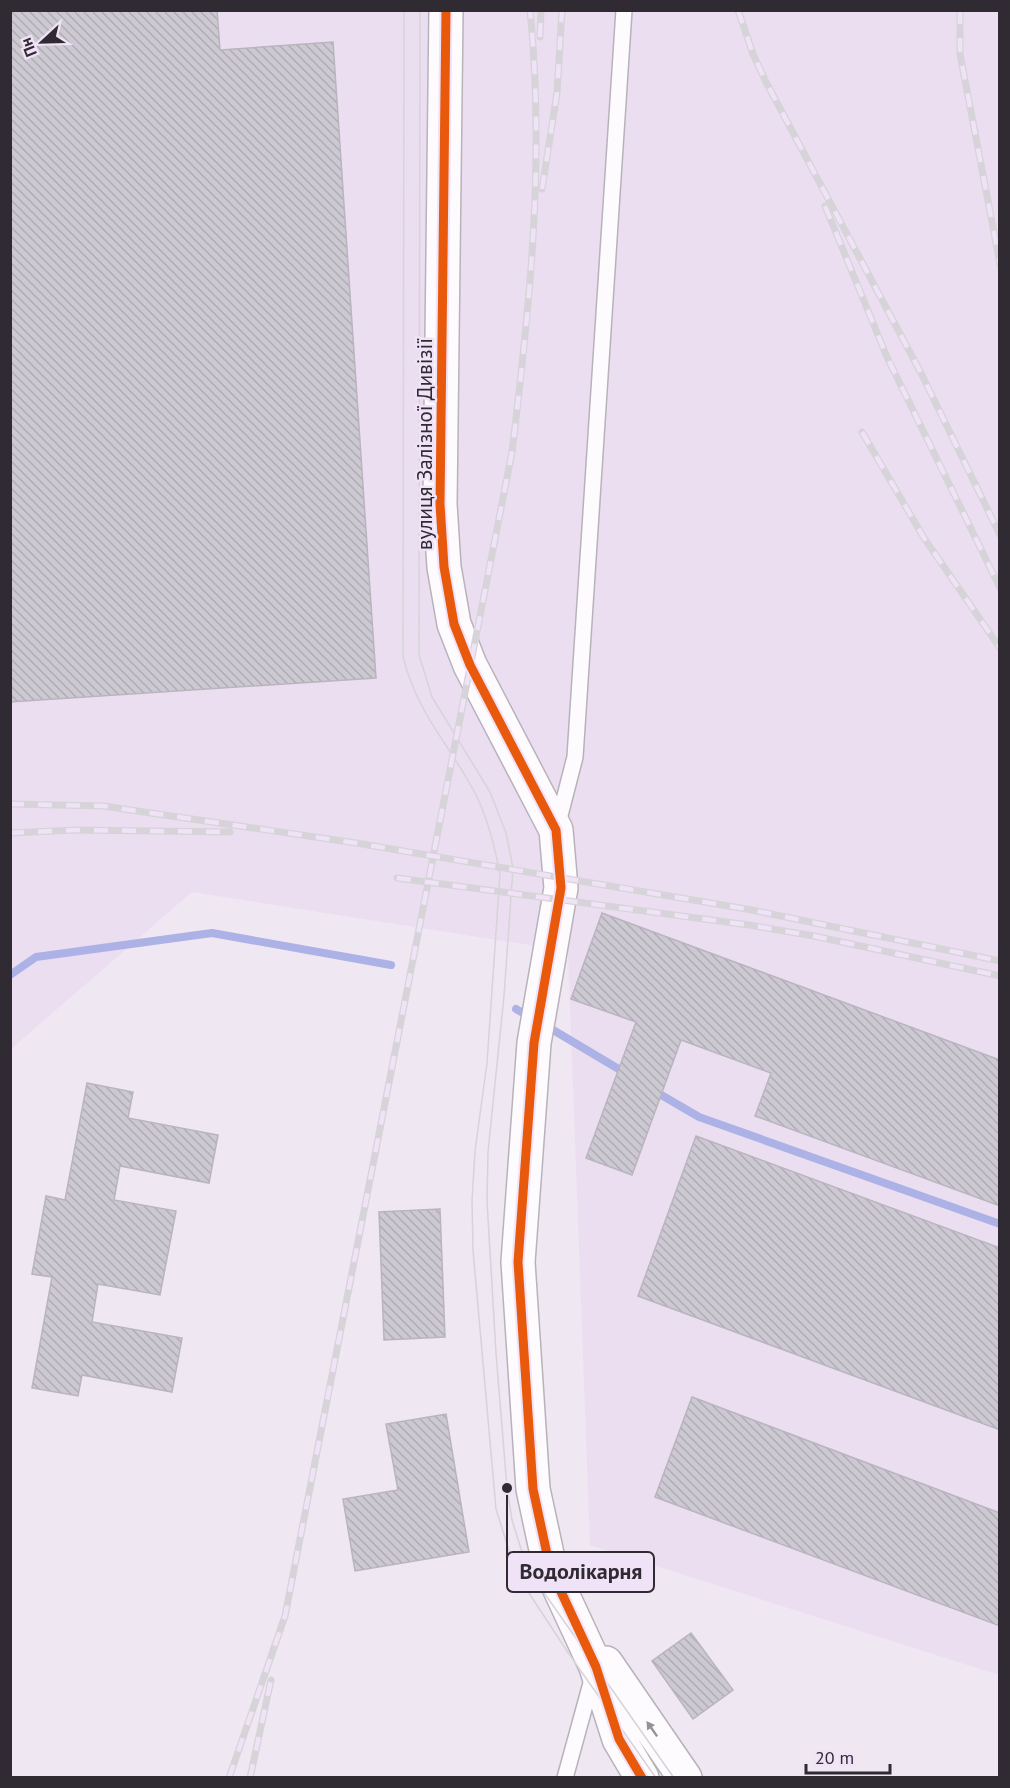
<svg xmlns="http://www.w3.org/2000/svg" width="1010" height="1788" viewBox="0 0 1010 1788" font-family="'PT Sans',sans-serif">
<style>
.built{fill:#ecdef1}
.lines{fill:none;stroke-linecap:round;stroke-linejoin:round}
.stream{stroke:#acb2e5;stroke-width:8}
.building{fill:url(#building-back-hatch);stroke:#b9b4be;stroke-width:1.5}
.service-casing{stroke:#b8b2ba;stroke-width:18}
.tertiary-casing{stroke:#b8b2ba;stroke-width:36}
.service{stroke:#fdfbfd;stroke-width:15}
.tertiary{stroke:#fdfbfd;stroke-width:33}
.tram{stroke:#d6d4d8;stroke-width:1.5}
.rail-casing{stroke:#d6d4d8;stroke-width:7}
.rail{stroke:#f0e2f7;stroke-width:4.5;stroke-dasharray:14;stroke-linecap:butt}
.cycleway-casing{stroke:#f0e2f7;stroke-width:13}
.cycleway{stroke:#e8590c;stroke-width:9}
.oneway{fill:#969398}
.labels{text-anchor:middle;stroke-width:5;stroke-linejoin:round;paint-order:stroke}
.street-label{font-size:21px;fill:#302b33;stroke:#f0e2f7}
.leader{fill:none;stroke:#302b33;stroke-width:2}
.callout-dot{fill:#302b33;stroke:#f0e2f7;stroke-width:2}
.callout{fill:#f0e2f7;stroke:#302b33;stroke-width:2}
.callout-label{font-size:22px;text-anchor:middle;font-weight:bold;fill:#302b33}
</style>
<defs>
<pattern id="building-back-hatch" width="6" height="6" patternUnits="userSpaceOnUse" patternTransform="scale(1.5)"><rect width="6" height="6" fill="#cdc9d2"/><path d="M-1 5l2 2M0 0l6 6M5-1l2 2" fill="none" stroke="#b0adb5"/></pattern>
</defs>
<rect width="100%" height="100%" fill="#efe7f2"/>
<path class="built" d="M11 11H999V1675L590 1545 568 951 192 892 11 1049Z"/>
<g class="lines">
<path class="stream" d="M10 975 36 957 212 933 391 965
M516 1009 532 1018
M543 1024 627 1074
M651 1089 699 1117 1000 1224"/>
</g>
<path class="building" d="M10 10H217L220 50 333 42 376 678 10 702Z
M602 913 1000 1060V1206L755 1116 771 1073 681 1040 632 1175 586 1158 636 1022 571 999Z
M87 1083 133 1092 128 1118 218 1135 209 1183 120 1166 114 1200 176 1211 160 1295 98 1284 92 1322 182 1338 172 1392 82 1375 78 1396 32 1388 52 1277 32 1274 46 1196 65 1200Z
M696 1136 1000 1248V1430L638 1296Z
M440 1209 445 1337 384 1340 379 1212Z
M692 1397 1000 1513V1626L655 1497Z
M446 1414 469 1552 355 1571 343 1499 398 1490 386 1424Z
M691 1633 733 1690 693 1719 652 1661Z"/>
<g class="lines">
<defs>
<path id="service" d="M557 827 575 757 624 10
M565 1778 593 1676"/>
<path id="tertiary" d="M446 10 440 504 444 567 454 624 470 665 556 830 561 888 534 1043 518 1262 533 1489 550 1568 596 1667 619 1739 642 1778
M606 1663 685 1778"/>
</defs>
<use href="#service" class="service-casing"/>
<use href="#tertiary" class="tertiary-casing"/>
<use href="#service" class="service"/>
<use href="#tertiary" class="tertiary"/>
<path class="tram" d="M404 10 403 657C419 719 452 746 478 799 489 823 495 848 500 874L487 1063 475 1151 472 1201 473 1250 496 1509 511 1557 521 1581 569 1654 656 1778
M420 10 419 655 432 697 490 792 506 833 513 868 504 996 488 1152 487 1201 496 1353 507 1488 512 1520 521 1549 540 1587 674 1778"/>
<defs>
<path id="rail" d="M738 10 753 54 766 82 921 373 1000 535
M960 10V54L1000 264
M540 37 541 10
M542 189 557 93 562 10
M825 206 887 357 1000 588
M862 432 924 538 1000 648
M10 804 103 806 356 843 752 910 1000 961
M10 833 76 830 230 832
M397 878 749 925 814 936 1000 976
M229 1778 285 1616 512 452C530 305 545 158 530 10
M250 1778 271 1680"/>
</defs>
<use href="#rail" class="rail-casing"/>
<use href="#rail" class="rail"/>
<defs>
<path id="cycleway" d="M446 10 440 504 444 567 454 624 470 665 556 830 561 888 534 1043 518 1262 533 1489 550 1568 596 1667 619 1739 642 1778"/>
</defs>
<use href="#cycleway" class="cycleway-casing"/>
<use href="#cycleway" class="cycleway"/>
</g>
<defs><path id="oneway-solid" d="M-6-.8H1V-3.2L6.5 0L1 3.2V.8H-6Z" transform="scale(1.5)"/></defs>
<use class="oneway" href="#oneway-solid" transform="translate(652 1729) rotate(-125)"/>
<g class="labels">
<g class="street-label">
<text transform="translate(425 444) rotate(-90)" y="7">вулиця Залізної Дивізії</text>
</g>
</g>
<path class="leader" d="M507 1488L507 1572"/>
<circle class="callout-dot" cx="507" cy="1488" r="6"/>
<rect class="callout" x="507" y="1552" width="147" height="40" rx="6"/>
<g class="callout-label">
<text x="581" y="1579">Водолікарня</text>
</g>
<rect width="1010" height="1788" fill="none" stroke="#302b33" stroke-width="24"/>
<g transform="translate(42 42) rotate(248)" stroke="#f0e2f7" stroke-width="4.5" paint-order="stroke">
<path d="M0-4.5L10 22L0 15L-10 22Z" fill="#302b33"/>
<text y="-9" font-size="16" font-weight="bold" text-anchor="middle" fill="#302b33">Пн</text>
</g>
<path d="M806 1764v9h84v-9" fill="none" stroke="#302b33" stroke-width="3"/>
<text x="815" y="1764" font-size="18" fill="#302b33" stroke="#f0e2f7" stroke-width="4.5" paint-order="stroke">20 m</text>
</svg>
